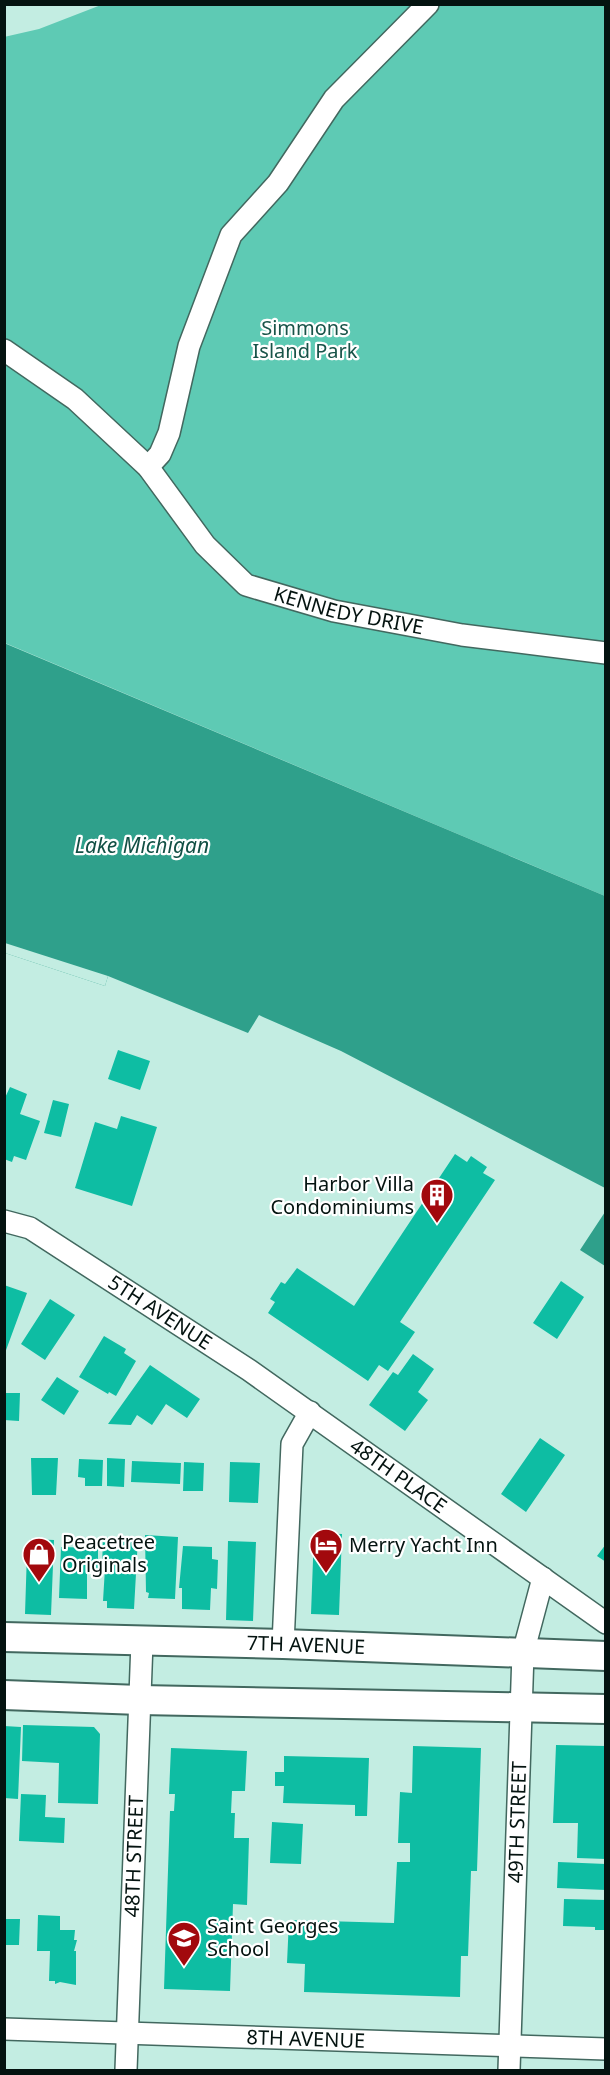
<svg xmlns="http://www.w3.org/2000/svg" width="610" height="2075" viewBox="0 0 610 2075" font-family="'Noto Sans',sans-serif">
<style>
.green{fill:#5ecab4}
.water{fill:#2fa08b}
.pier{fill:#c3ede2}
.building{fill:#0ebda3}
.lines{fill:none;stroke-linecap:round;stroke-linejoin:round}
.street-casing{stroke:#42685f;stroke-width:24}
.secondary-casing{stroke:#42685f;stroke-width:32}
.street{stroke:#fff;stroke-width:21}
.secondary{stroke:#fff;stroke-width:28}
.labels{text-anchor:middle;stroke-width:4.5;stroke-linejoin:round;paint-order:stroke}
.park-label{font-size:20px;fill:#185449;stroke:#fff}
.street-label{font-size:20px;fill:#041310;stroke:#fff}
.poi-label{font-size:20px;fill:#041310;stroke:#fff;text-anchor:start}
.water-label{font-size:21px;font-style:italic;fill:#125045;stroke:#fff}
</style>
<rect width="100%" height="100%" fill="#c3ede2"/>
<path class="green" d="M101 5H605V896L5 643 4 37 39 29Z"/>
<path class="water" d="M4 643 605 896V1188L341 1051 263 1017 259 1015 248 1033 108 976 105 986 5 953Z
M605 1212V1266L580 1250Z"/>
<path class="pier" d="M5 943 108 976 105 986 5 953Z"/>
<path class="building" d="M118 1050 150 1061 140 1090 108 1079Z
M10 1087 27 1094 20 1114 40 1121 26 1160 14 1156 12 1162 4 1159V1100Z
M53 1100 69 1104 61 1137 44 1133Z
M121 1116 157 1127 132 1206 75 1188 95 1122 117 1129Z
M455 1154 467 1162 471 1156 487 1167 483 1173 495 1180 400 1322 415 1332 388 1371 379 1365 368 1381 268 1313 275 1302 270 1299 281 1282 285 1284 297 1268 354 1306Z
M561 1281 584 1297 557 1339 533 1323Z
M4 1285 27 1293 5 1353 4 1352Z
M50 1299 75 1315 45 1360 21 1344Z
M104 1336 126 1349 124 1353 136 1361 116 1396 109 1392 108 1394 79 1377Z
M413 1354 434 1369 418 1392 428 1400 405 1431 369 1405 393 1372 398 1375Z
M150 1365 200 1399 187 1418 166 1404 152 1425 137 1415 131 1425 108 1424Z
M57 1377 79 1391 64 1415 41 1400Z
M4 1393H20L19 1421 4 1420Z
M540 1438 565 1455 526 1512 501 1494Z
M31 1458H58L56 1495H32Z
M107 1458 125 1459 124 1487 107 1486Z
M79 1459 103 1460 102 1486H85V1478L78 1477Z
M132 1461 181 1463 180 1484 131 1482Z
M184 1462 204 1463 203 1491H183Z
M230 1462 260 1463 258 1503 229 1502Z
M314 1533 342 1534 339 1615 311 1614Z
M145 1535 178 1537 175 1599 148 1598 149 1593 146 1592Z
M103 1537 138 1538 134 1609 107 1608V1601H103L105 1568H102Z
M30 1539 54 1540 51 1615 25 1614 27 1552H30Z
M228 1541 256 1542 253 1621 226 1620Z
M606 1544V1562L597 1556Z
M183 1546 212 1547V1559L218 1560 217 1589 211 1588 210 1610 182 1609V1588H179Z
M61 1547 98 1548V1572L87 1571V1599L59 1598Z
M23 1725 94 1727 100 1734 98 1804 58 1803 59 1763 22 1761Z
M4 1726 21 1727 18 1799 4 1798Z
M556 1745 606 1746V1859L577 1858 578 1823H553Z
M413 1746 481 1748 477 1871H471L468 1956H461L460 1997 304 1992 305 1964 287 1963 289 1920 394 1923 397 1862H410V1843H398L400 1792 412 1793Z
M171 1748 247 1751 245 1791H232L231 1813H235L234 1838H249L247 1905 233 1904 230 1991 164 1989 170 1811H174L175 1794H169Z
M284 1756 369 1758 367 1816H355V1805L283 1803 284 1786H275V1772H284Z
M21 1794 46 1795 45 1817 65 1818 64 1843 19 1841Z
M272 1822 303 1824 301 1864 270 1863Z
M558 1862 606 1864V1890L557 1888Z
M564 1899 606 1900V1930H595V1927L563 1926Z
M38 1915 60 1916V1930H75L74 1940H77L74 1951H76V1985L60 1982 55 1984V1981H49L50 1951H37Z
M4 1919H20L19 1945H4Z"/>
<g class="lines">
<defs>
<g id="street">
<path id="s1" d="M4 350 75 399 148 467 205 545 246 585 334 611 462 635 606 653"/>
<path d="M148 467 160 454 169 433 189 346 231 235 278 183 334 99 428 4"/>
<path id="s2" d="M4 1221 30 1228 249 1370 606 1623"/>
<path d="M283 1644 292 1444 310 1412"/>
<path id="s3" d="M4 2029 606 2049"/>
<path id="s4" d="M126 2070 142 1642"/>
<path id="s5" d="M509 2070 523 1653 543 1578"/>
</g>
<g id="secondary">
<path id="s6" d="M4 1637 283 1644 606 1656"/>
<path d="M4 1695 140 1700 606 1709"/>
</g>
</defs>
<use href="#street" class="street-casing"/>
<use href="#secondary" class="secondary-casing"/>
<use href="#street" class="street"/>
<use href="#secondary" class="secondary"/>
</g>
<defs>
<symbol id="building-pin" viewBox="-11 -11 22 30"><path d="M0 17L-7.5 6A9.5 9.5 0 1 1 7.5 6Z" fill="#a2090d" stroke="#fff"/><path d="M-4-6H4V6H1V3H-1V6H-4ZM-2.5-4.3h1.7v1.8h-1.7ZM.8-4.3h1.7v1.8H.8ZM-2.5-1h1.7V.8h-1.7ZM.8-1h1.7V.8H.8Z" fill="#fff"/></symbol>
<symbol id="hotel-pin" viewBox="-11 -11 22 30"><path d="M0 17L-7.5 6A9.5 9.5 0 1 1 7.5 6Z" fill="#a2090d" stroke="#fff"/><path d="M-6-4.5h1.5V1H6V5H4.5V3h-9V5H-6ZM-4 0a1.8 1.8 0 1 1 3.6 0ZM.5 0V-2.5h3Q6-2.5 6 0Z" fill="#fff"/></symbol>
<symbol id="shop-pin" viewBox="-11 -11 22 30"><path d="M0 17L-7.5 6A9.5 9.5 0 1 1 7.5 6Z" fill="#a2090d" stroke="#fff"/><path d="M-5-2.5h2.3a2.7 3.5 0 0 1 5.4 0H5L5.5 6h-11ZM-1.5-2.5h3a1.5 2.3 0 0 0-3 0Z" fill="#fff"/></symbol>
<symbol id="school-pin" viewBox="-11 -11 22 30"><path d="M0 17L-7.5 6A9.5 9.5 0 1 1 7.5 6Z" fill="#a2090d" stroke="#fff"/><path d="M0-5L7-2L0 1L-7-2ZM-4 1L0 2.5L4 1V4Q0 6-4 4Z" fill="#fff"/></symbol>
</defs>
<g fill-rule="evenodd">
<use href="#building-pin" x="418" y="1176" width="38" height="52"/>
<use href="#hotel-pin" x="307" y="1526" width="38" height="52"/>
<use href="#shop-pin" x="20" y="1535" width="38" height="52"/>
<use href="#school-pin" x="165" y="1919" width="38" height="52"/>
</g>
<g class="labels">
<g class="park-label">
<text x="305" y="335">Simmons<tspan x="305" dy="23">Island Park</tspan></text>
</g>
<g class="street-label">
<text dy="7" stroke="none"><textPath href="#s1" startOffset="446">KENNEDY DRIVE</textPath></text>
<text dy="7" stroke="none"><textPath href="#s2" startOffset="182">5TH AVENUE</textPath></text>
<text dy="7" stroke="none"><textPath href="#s2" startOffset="471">48TH PLACE</textPath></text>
<text dy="7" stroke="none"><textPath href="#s6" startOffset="302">7TH AVENUE</textPath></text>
<text dy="7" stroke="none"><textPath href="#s5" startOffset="248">49TH STREET</textPath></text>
<text dy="7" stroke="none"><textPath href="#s4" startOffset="214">48TH STREET</textPath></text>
<text dy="7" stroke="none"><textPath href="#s3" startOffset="302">8TH AVENUE</textPath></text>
</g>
<g class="poi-label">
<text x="414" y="1191" text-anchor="end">Harbor Villa<tspan x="414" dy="23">Condominiums</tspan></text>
<text x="62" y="1549">Peacetree<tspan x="62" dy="23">Originals</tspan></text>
<text x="349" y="1552">Merry Yacht Inn</text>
<text x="207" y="1933">Saint Georges<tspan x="207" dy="23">School</tspan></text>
</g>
<g class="water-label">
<text x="142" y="853">Lake Michigan</text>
</g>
</g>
<rect width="610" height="2075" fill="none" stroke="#041310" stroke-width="12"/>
</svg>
